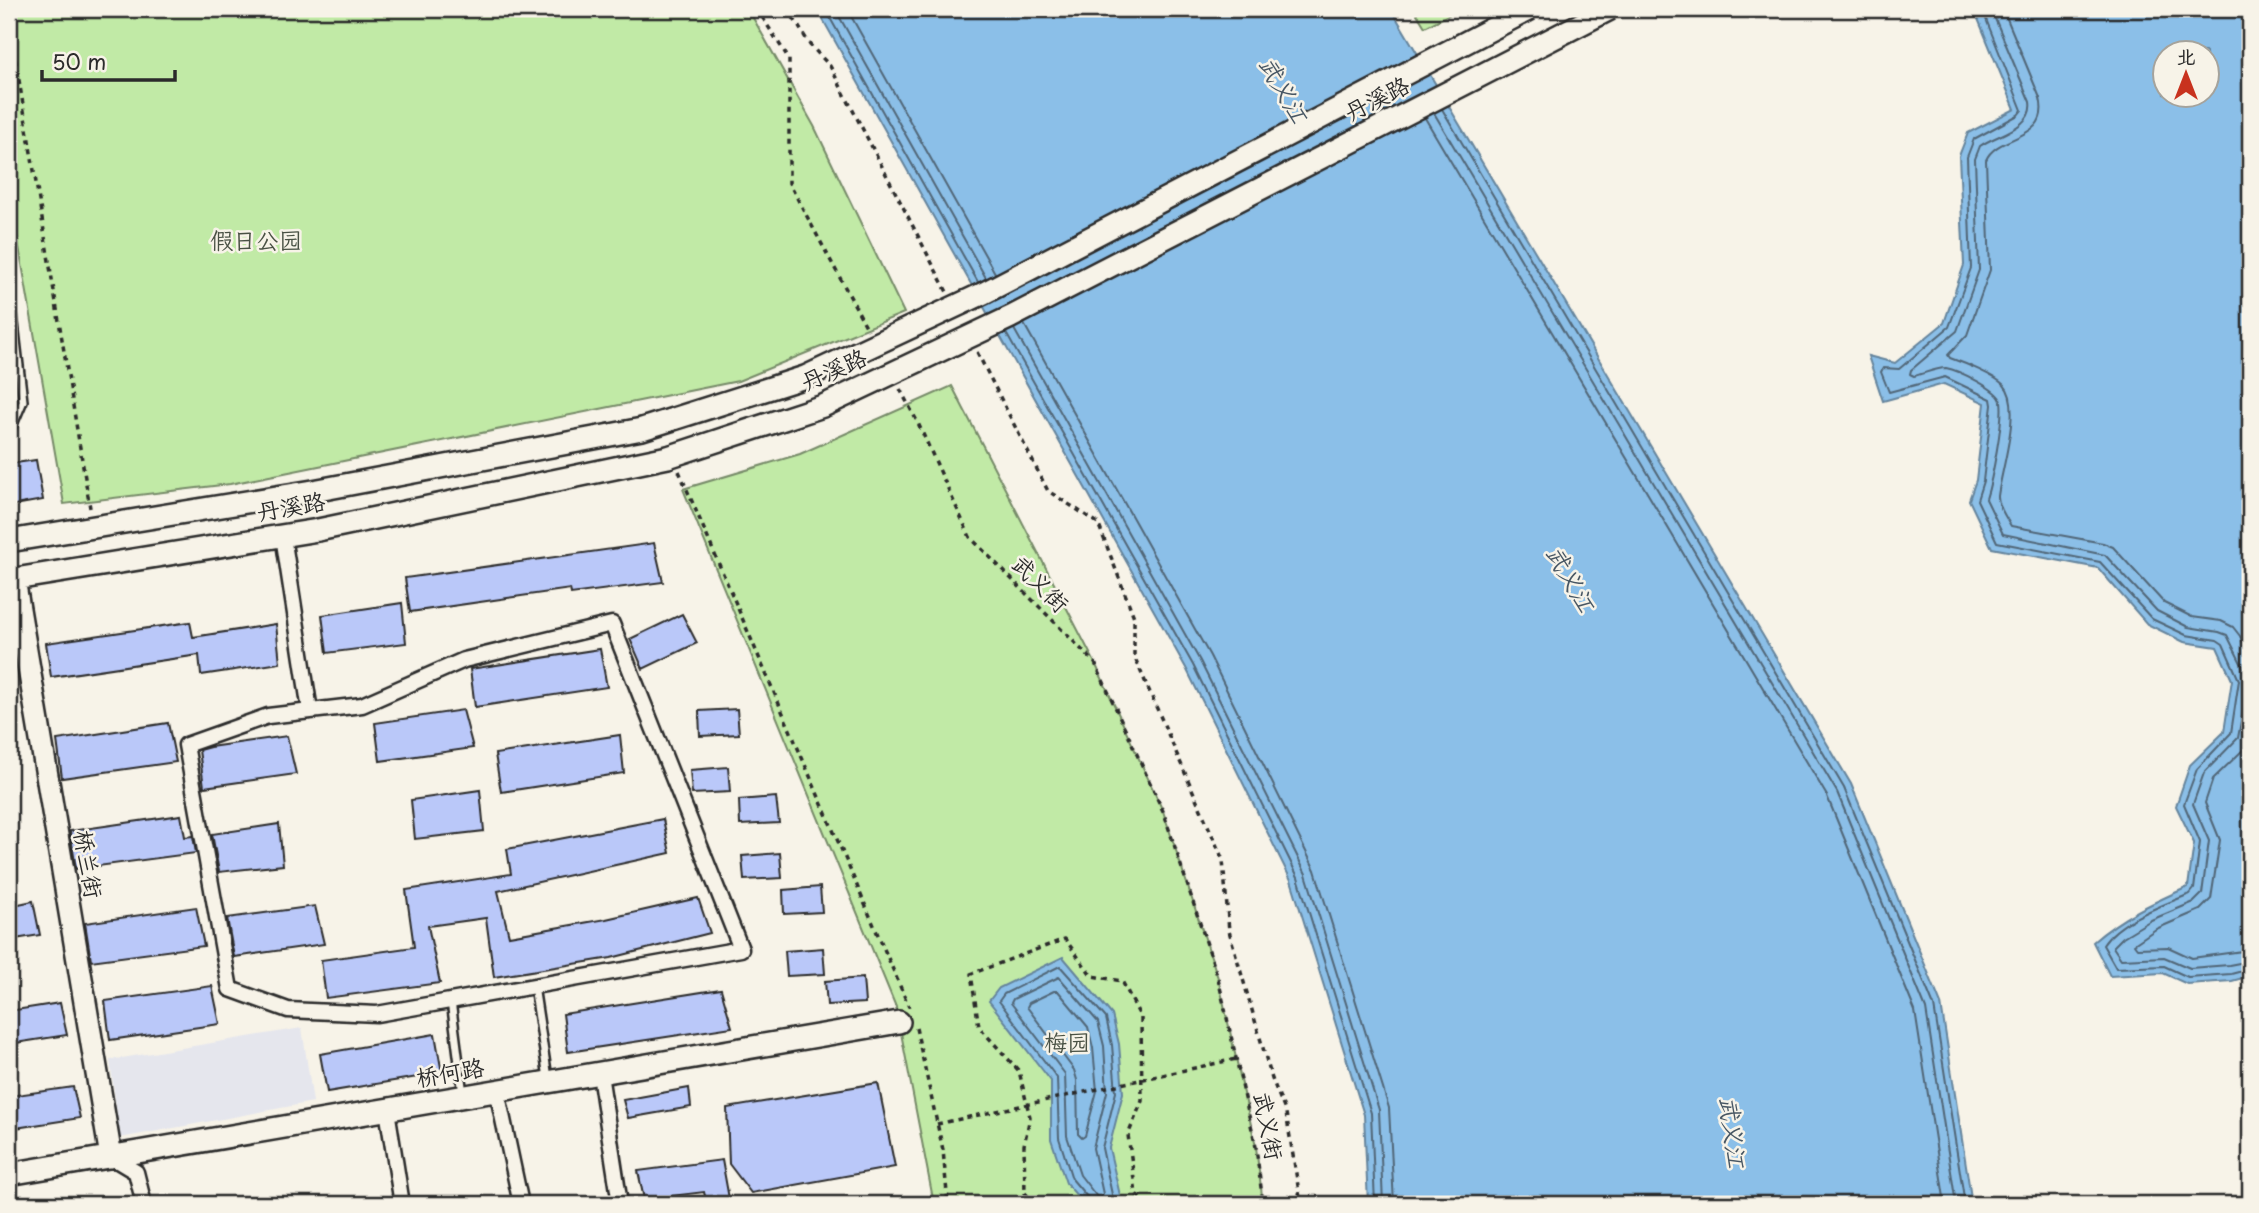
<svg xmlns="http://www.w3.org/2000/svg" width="2259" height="1213" viewBox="0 0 2259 1213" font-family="'Playpen Sans','LXGW WenKai TC',sans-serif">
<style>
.built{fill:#e5e6ed}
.green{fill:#c1eaa6;stroke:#768a68;stroke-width:2}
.water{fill:#8bbfe8;stroke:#65849c;stroke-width:2;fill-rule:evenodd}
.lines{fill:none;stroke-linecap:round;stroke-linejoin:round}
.shore{stroke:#516677;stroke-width:2}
.building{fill:#bac8f9;stroke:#2b2b2b;stroke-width:2}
.lane-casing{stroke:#2b2b2b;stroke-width:12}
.street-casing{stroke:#2b2b2b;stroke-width:19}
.secondary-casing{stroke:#2b2b2b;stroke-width:26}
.path{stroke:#2b2b2b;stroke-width:3.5;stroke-dasharray:5 5;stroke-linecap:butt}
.lane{stroke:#f7f3e8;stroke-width:7}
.street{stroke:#f7f3e8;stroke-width:14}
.secondary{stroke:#f7f3e8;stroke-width:21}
.secondary-bridge-casing{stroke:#2b2b2b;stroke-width:26;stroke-linecap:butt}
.secondary-bridge{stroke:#f7f3e8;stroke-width:21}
.labels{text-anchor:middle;stroke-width:5;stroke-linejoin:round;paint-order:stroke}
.street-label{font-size:23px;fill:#2b2b2b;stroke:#f7f3e8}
.park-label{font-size:23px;fill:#495144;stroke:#f7f3e8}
.water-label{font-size:24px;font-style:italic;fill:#485764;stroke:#f7f3e8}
</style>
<rect width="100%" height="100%" fill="#f7f3e8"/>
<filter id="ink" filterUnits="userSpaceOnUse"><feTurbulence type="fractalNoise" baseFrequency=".0143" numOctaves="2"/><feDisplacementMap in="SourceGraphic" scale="14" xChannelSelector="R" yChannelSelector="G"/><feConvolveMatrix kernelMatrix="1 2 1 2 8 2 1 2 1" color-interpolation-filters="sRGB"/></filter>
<g filter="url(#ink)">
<path class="built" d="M302 1028 313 1102 120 1138 110 1060Z"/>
<path class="green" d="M9 9H748L814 126 904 313 738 381 230 484 64 504 9 190Z
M1414 9H1460L1425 27Z
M952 386 1095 663 1163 811 1218 978 1256 1147 1263 1204H934L896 1007 683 489 800 454Z"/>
<path class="water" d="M817 9H1391L1851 784 1941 1004 1972 1204H1368L1364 1115 1291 880 1186 668Z
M1974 9H2250V976L2232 981 2187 984 2163 973 2110 976 2093 942C2123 916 2152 903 2188 887L2194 843 2176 806 2190 765 2224 732 2232 680 2217 647 2184 642 2147 624 2098 568 1992 548 1969 500 1976 480 1985 403 1944 384 1883 401 1868 356 1895 363 1944 323 1964 265 1959 156 1968 133 2015 109ZM2164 52H2206V94H2164Z
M1063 957 1112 1015 1119 1044 1123 1093 1109 1148 1122 1204H1084L1066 1183 1051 1139V1081L989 1001 999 988Z"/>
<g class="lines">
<path class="shore" d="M825 9 978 282
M835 9 986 278
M847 9 995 273
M1982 9 2022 110 2018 115 1974 139 1967 157 1971 268 1949 327 1899 369 1883 368 1881 372 1889 392 1945 377 1991 399 1992 405 1983 481 1977 500 1997 542 2100 562 2152 619 2186 635 2217 640 2223 644 2239 680 2231 733 2197 769 2184 804 2200 842 2194 889 2190 894C2163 905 2119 920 2103 945L2116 968 2164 966 2188 977 2231 974 2250 969
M1991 9 2030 102C2034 128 1997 134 1980 146L1975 159 1979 270 1957 331 1911 370 1910 374 1914 376C1923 374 1936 368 1946 368 1958 370 1999 390 2001 401 2004 420 1992 480 1986 499L2003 534 2105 555 2157 611 2188 627 2219 632 2227 635 2246 673 2248 683 2238 738 2204 773 2193 804 2209 841 2202 894 2194 902 2151 920 2123 937 2113 947 2121 959 2164 957 2190 968 2229 965 2250 961
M2003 9 2040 98C2051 142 1997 133 1986 160L1990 270 1967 335 1948 355 1950 358C1964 363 1994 375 2004 385 2023 405 2001 471 1998 496 1997 505 2007 519 2011 526L2103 543 2113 547 2164 603 2192 617 2221 621 2233 627 2240 636 2250 657
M1442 109 1844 788 1934 1006 1965 1204
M1434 113 1837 792 1926 1009 1956 1204
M1425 118 1827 796 1915 1011 1945 1204
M1024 324 1210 656 1315 870 1389 1108 1394 1204
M1014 329 1200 661 1306 874 1379 1110 1383 1204
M1006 333 1193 665 1298 877 1371 1113 1375 1204
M2250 732 2245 748 2213 779 2205 803 2220 840 2211 899 2200 910 2156 929 2134 944 2137 948 2168 947 2192 958 2250 950
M1059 977 1098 1022 1104 1046 1107 1092 1093 1148 1103 1194 1100 1198 1097 1197 1080 1175 1067 1136 1065 1074 1011 1003 1013 999Z
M1054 991H1058L1088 1027 1093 1048 1097 1091 1085 1136 1082 1138 1078 1134 1077 1080 1074 1070 1027 1007 1029 1003Z
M1089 1204 1088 1198 1072 1179 1059 1138 1057 1078 999 1001 1004 994 1060 966 1106 1018 1112 1045 1116 1092 1102 1148 1114 1204"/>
</g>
<path class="building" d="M36 460 43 500 9 506V464Z
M654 543 663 582 571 594 570 589 410 612 405 578Z
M402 603 406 643 327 653 322 615Z
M682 614 697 643 643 669 630 639Z
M190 622 193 637 276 624 280 663 201 675 199 655 51 677 46 643Z
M600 649 607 687 475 707 470 669Z
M737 709 739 734 700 736 699 711Z
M463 710 473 748 380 761 375 723Z
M168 723 176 762 62 778 57 740Z
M620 735 624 773 501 792 495 754Z
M287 736 296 774 204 787 199 750 210 747Z
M728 767 730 792 692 794 690 770Z
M480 790 484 831 415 839 411 800Z
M776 797 779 823 740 825 739 800Z
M181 815 185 837 193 836 196 853 76 869 70 831Z
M663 819 670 853 498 891 509 936 606 919 698 898 710 933 611 958 494 977 486 918 428 926 440 983 326 998 321 960 414 947 406 890 511 874 507 849Z
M279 824 283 865 219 872 212 834Z
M780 853 782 878 744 880 742 856Z
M820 887 822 912 784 914 783 890Z
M33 901 40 935 9 940V906Z
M315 906 324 944 234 957 227 918Z
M196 907 204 946 91 961 85 923Z
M823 948 825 974 787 976 785 951Z
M863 978 865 1003 827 1005 825 981Z
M212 986 220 1024 110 1040 105 1001Z
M721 989 732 1027 568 1052 563 1014Z
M60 1003 67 1035 9 1044V1011Z
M435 1034 442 1073 327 1092 320 1054Z
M878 1083 895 1167 751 1193 729 1164 727 1108Z
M73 1087 80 1118 9 1129V1096Z
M689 1088 691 1107 628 1118 623 1100Z
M722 1160 730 1204H707L704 1192 671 1196 673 1204H645L638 1171Z"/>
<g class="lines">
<defs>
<path id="lane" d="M9 279 23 401 9 434
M534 986 548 1078
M451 1001 463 1094"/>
<path id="street" d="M283 536 310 711
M612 624 741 949 377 1014 288 1010 230 989 186 745 268 716 362 705 464 660Z
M600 1074 620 1204
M497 1091 521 1204
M387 1110 402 1204
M111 1157 136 1172 144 1204"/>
<path id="secondary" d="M9 541 313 491
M14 579 111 1157
M9 580 318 530
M9 1174 899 1022"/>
</defs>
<use href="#lane" class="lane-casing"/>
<use href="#street" class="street-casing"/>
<use href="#secondary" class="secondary-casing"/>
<path class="path" d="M757 9 789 59V183L868 330
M788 9 810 45 830 66 947 292
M9 20 90 508
M977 352 1048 491 1098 523 1134 617V656L1223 860 1229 931 1272 1079 1286 1113 1301 1204
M900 389 918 423 970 537 1095 663 1163 811 1218 978 1256 1147 1263 1204
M679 471 909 1007
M916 1028 943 1150 948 1204
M937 1124 1236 1059
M1035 1204 1025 1193 1024 1145 1030 1117 1019 1071 979 1027 971 974 1065 939 1092 976 1122 981 1141 1018 1142 1101 1128 1135 1136 1194 1147 1204"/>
<use href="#lane" class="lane"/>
<use href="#street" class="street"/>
<use href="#secondary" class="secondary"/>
<defs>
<path id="secondary-bridge" d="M313 491 642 429 805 377 984 293 1530 9
M318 530 668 457 823 406 1011 317 1610 9"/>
</defs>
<use href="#secondary-bridge" class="secondary-bridge-casing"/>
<use href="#secondary-bridge" class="secondary-bridge"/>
</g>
</g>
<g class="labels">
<g class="street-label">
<text transform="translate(1377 99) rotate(-27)" y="8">丹溪路</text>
<text transform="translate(834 370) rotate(-24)" y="8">丹溪路</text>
<text transform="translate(291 507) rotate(-10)" y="8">丹溪路</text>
<text transform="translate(1040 584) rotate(45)" y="8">武义街</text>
<text transform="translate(88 864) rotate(80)" y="8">桥兰街</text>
<text transform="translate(450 1073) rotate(-10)" y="8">桥何路</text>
<text transform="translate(1268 1126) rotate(79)" y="8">武义街</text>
</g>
<g class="park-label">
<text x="256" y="249">假日公园</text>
<text x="1067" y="1051">梅园</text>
</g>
<g class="water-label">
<text transform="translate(1283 90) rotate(60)" y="8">武义江</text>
<text transform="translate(1570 579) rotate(60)" y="8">武义江</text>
<text transform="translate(1732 1132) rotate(83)" y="8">武义江</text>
</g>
</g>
<rect width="2259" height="1213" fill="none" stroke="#f7f3e8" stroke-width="35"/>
<rect x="18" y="18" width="2224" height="1178" fill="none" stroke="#2b2b2b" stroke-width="2.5" filter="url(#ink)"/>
<g transform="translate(2186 74)"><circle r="33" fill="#f7f3e8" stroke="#a5a39c" stroke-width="2"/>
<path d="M0-5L12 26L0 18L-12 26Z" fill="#c8321e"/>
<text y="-10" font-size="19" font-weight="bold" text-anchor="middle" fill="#2b2b2b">北</text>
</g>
<path d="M42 70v10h133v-10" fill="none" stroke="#2b2b2b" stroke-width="3.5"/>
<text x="52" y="70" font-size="21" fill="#2b2b2b" stroke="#f7f3e8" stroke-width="5" paint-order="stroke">50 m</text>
</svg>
